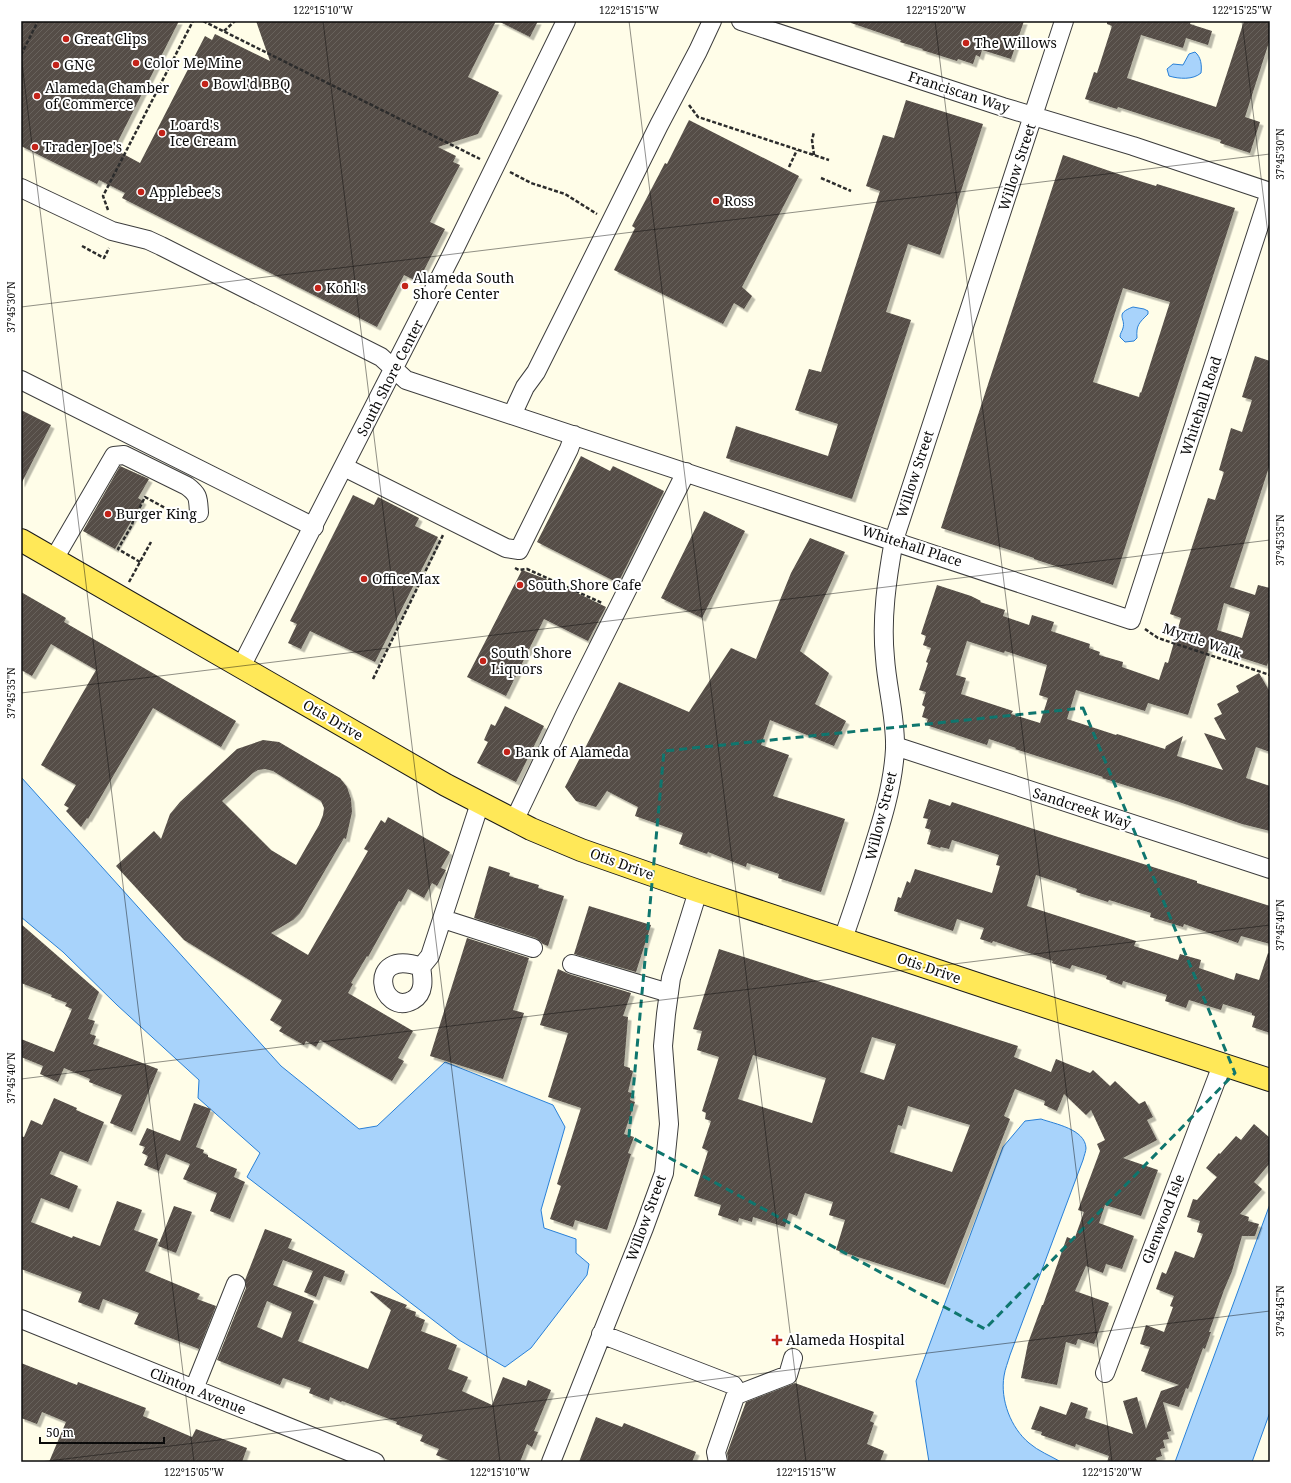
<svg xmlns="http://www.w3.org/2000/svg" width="1291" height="1483" viewBox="0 0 1291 1483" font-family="'Noto Serif',serif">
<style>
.water{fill:#a8d3fb;stroke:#2980d7}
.building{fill:url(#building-hatch);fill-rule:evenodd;filter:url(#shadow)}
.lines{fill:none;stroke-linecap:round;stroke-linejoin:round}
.minor-casing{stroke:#3d3d3d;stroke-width:20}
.major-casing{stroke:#1b1b1b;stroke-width:24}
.path{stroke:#2c2c2c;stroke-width:2.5;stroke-dasharray:4 2;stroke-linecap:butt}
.minor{stroke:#fff;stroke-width:18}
.major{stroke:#ffe858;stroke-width:22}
.marked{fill:none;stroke:#0f766e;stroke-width:3;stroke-dasharray:8 5;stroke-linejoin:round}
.ticks{fill:none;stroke:#0a0a0a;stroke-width:1;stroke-opacity:0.45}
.poi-dot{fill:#c32319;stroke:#fff;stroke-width:1.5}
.labels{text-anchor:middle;stroke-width:4;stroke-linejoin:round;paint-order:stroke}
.poi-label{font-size:14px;fill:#0a0a0a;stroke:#fff;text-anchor:start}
.street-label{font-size:14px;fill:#0a0a0a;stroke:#fff}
.neatline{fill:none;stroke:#0a0a0a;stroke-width:1.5}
.ticks-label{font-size:10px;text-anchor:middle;fill:#0a0a0a}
</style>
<defs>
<pattern id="building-hatch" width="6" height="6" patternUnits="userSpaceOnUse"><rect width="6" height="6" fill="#544d46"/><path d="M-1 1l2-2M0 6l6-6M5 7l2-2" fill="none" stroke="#68625c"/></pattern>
<filter id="shadow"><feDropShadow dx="3.5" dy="3.5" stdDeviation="0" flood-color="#0004"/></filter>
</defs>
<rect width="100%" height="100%" fill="#fffde8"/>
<path class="water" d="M1195 52C1201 57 1202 65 1201 73 1193 80 1179 79 1169 76L1167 69 1173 64 1183 65 1189 54Z
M1133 307 1144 309 1148 311V314C1139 323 1136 325 1137 338L1134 341 1125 342 1120 337C1120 333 1122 332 1123 328 1126 318 1114 314 1133 307Z
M21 777 281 1066 359 1129 377 1126 445 1062 553 1105 565 1127 541 1210 544 1228 576 1239V1253L589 1264 587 1275 531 1348 505 1367 459 1340 247 1177 260 1153 198 1098 199 1080 117 1005 63 952 21 917Z
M1041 1119C1055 1124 1085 1129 1086 1148 1086 1151 1084 1156 1083 1160L1010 1355C1008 1362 1005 1369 1004 1376 1000 1400 1011 1428 1029 1443 1038 1451 1051 1456 1061 1462H929L916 1381 1003 1147 1025 1121Z
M1270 1204V1412L1252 1462H1175Z"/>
<path class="building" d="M21 21H179L114 149 140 163 205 36 212 40 215 34 270 61 256 21H496L468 77 499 92 478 134 438 147 456 156 453 162 460 165 430 222 445 229 418 282 404 275 377 327 122 198 125 193 99 180 97 184 21 146Z
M498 21H538L530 37Z
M852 21H1024L1011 59 982 50 980 57 976 55 973 64 958 59 957 61 922 50 923 49 900 42 901 40 851 23Z
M1107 21H1191L1190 24 1212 31 1208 45 1186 38 1183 48 1141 35 1127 78 1216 107 1244 21H1270V39L1245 117 1260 122 1250 153 1220 143 1221 140 1118 107 1117 109 1085 99 1094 72 1097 73 1112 26 1107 24Z
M906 100 983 124 940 255 908 244 886 312 911 320 852 499 726 458 736 426 828 456 838 424 795 410 809 369 821 372 880 191 866 186 883 135 894 138Z
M689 120 799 176 742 287 752 296 744 309 734 303 723 324 614 270 635 228 632 226 665 163 667 164Z
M1063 155 1133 179 1156 186 1157 184 1235 208 1113 585 1034 559V558L941 528ZM1123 288 1170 302 1141 393 1140 392 1139 397 1093 382Z
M1255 356 1270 361V464L1230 587 1255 595 1258 585 1270 588V656L1267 666 1236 656 1237 654 1210 645 1188 715 1148 703 1145 711 1076 690 1067 719 1116 735 1117 734 1165 749 1166 746 1183 736 1177 756 1223 770 1204 733 1226 740 1214 718 1222 714 1217 704 1239 692 1236 686 1259 673 1270 692V752L1256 747 1246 778 1270 786V831L1242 824 1176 801 1102 778 1103 777 1015 749 1016 748 989 739 987 745 926 725 928 719 922 717 925 707 922 705 926 692 919 690 928 663 926 662 931 648 923 645 926 636 921 634 937 585 971 596 981 601 980 602 1005 610 1003 616 1029 625 1032 615 1054 622 1051 631 1090 644 1089 648 1100 652 1099 655 1123 662 1122 667 1159 680 1165 662 1168 663 1181 618 1170 614 1208 498 1215 500 1224 472 1219 470 1231 428 1242 432 1252 400 1242 397ZM1224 603 1250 612 1242 638 1217 630ZM967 641 1004 653 1005 651 1047 665 1039 695 1048 698 1040 723 1011 714 1013 711 961 694 966 678 956 675Z
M21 410 51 425 21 484Z
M581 456 610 471 613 466 664 491 618 583 537 542Z
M120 466 149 479 138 498 143 501 115 549 83 531Z
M353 495 374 505 378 497 419 518 415 526 438 537 375 662 310 631 301 649 288 643 297 624 290 621Z
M704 511 745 531 702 618 661 598Z
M810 538 845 552 800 651 829 673 815 704 846 721 834 746 770 720 761 745 789 755 773 796 845 819 821 892 778 878 779 874 747 863 746 867 708 852 707 854 679 844 683 833 635 816 638 807 607 791 596 807 576 801 565 787 619 682 689 712 731 648 756 659 791 573Z
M522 570 561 585 606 607 588 641 544 619 506 696 467 677Z
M21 592 66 618 64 622 236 721 221 747 153 708 88 819 87 818 81 827 66 811 69 808 64 805 76 785 41 765 96 670 51 644 32 676 21 670Z
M505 706 544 726 516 782 477 763 488 742 484 740 491 724 495 726Z
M263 740 279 742 340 778 347 787 351 799 352 812 346 839 344 838 300 913 293 920 271 933 308 955 368 851 364 849 381 820 385 823 388 817 450 852 441 868 446 870 437 886 432 883 424 898 408 889 401 902 399 901 368 957 367 956 351 983 353 984 348 993 413 1031 398 1058 404 1061 392 1081 320 1040 316 1047 306 1041 304 1045 279 1031 282 1027 270 1020 282 1000 184 940 116 866 154 831 161 839 170 814 180 802 237 749ZM265 769 273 771 321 801 324 808 323 815 319 825 296 865 271 850 222 801 253 773 258 770Z
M929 799 950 806 952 802 1055 836 1197 881V883L1270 906V944L1241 936 1238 943 1184 924 1183 927 1150 917 1151 913 1109 900 1108 902 1076 892 1077 889 1036 875 1027 906 1136 941 1134 946 1178 960 1180 954 1201 960 1199 968 1234 980 1236 973 1259 980 1268 953 1270 954V1033L1252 1027 1255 1016 1252 1015V1013L1223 1004 1221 1010 1189 1000 1186 1008 1165 1001 1167 995 1123 981 1122 985 1106 979 1107 976 1072 965 1070 969 1052 963 1053 961 993 941 992 943 980 939 984 928 957 919 953 931 894 911 898 897 901 898 907 881 910 883 915 869 992 893 1000 866 996 865 999 855 952 840 949 849 941 847 940 848 927 844 931 830 925 828 928 819 923 818Z
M489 866 510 873 509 876 539 885 538 888 564 896 548 946 543 944 540 941 536 938 474 918Z
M589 906 651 925 636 972 574 954Z
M21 924 99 992 88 1019 95 1021 90 1034 96 1036 93 1044 158 1069 132 1132 110 1123 122 1095 89 1082 90 1079 64 1068 58 1082 40 1074 43 1066 21 1057V1039L54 1052 72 1009 65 1006 67 1003 51 997 52 995 21 983Z
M467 938 529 958 513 1010 524 1013 503 1079 430 1056Z
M719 949 1018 1046 1014 1057 1051 1072 1056 1059 1090 1073 1093 1070 1110 1086 1115 1081 1139 1104 1145 1101 1153 1117 1147 1120 1157 1140 1123 1158 1158 1170 1141 1216 1105 1205 1099 1223 1134 1236 1122 1269 1106 1264 1103 1273 1086 1266 1075 1291 1109 1303 1094 1344 1078 1339 1076 1345 1066 1342 1057 1385 1021 1378 1028 1343 1042 1305H1043L1067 1237 1074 1240 1084 1212 1078 1210 1100 1151 1097 1144 1105 1140 1091 1110 1086 1115 1064 1094 1057 1111 1044 1105 1045 1101 1015 1089 1004 1116 1010 1119 945 1285 836 1250 845 1220 829 1215 833 1202 805 1193 797 1216 789 1213 785 1227 753 1217 752 1222 739 1218 738 1222 718 1215 721 1205 694 1196 708 1151 702 1148 711 1121 705 1119 706 1113 702 1111 719 1057 697 1050 702 1031 693 1029ZM872 1037 896 1044 884 1080 860 1072ZM753 1055 826 1078 812 1123 738 1099ZM908 1106 970 1125 952 1172 890 1152 898 1125 902 1126Z
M558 969 569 974 631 993 623 1016 628 1017 624 1066 630 1068V1070L633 1071 628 1092 632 1093 630 1100 635 1102 624 1134 634 1137 628 1153 631 1154 607 1230 575 1220 573 1227 550 1219 561 1186 557 1184 581 1108 548 1097 568 1033 540 1025Z
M54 1098 77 1108 76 1110 104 1122 88 1162 60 1151 50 1174 78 1186 69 1209 41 1198 31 1222 72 1238 73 1236 100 1246 117 1201 142 1210 134 1230 158 1239 145 1271 200 1294 197 1299 216 1306 199 1349 134 1324 139 1313 103 1299 99 1310 78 1302 82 1292 21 1269V1136L24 1137 31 1120 42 1125Z
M194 1103 211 1109 196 1147 204 1150 203 1153 208 1155V1157L237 1169 234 1177 245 1182 230 1219 210 1211 217 1193 183 1179 190 1164 166 1154 159 1171 144 1165 148 1156 142 1153 145 1147 139 1145 147 1128 180 1141Z
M1254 1124 1270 1138V1163L1254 1182 1262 1189 1240 1214 1249 1217 1248 1221 1259 1224 1255 1236H1242L1232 1271 1224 1290 1209 1332H1211L1205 1349 1203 1348 1188 1389 1186 1388 1179 1407 1163 1402 1171 1431 1167 1432 1169 1439 1163 1440 1165 1448 1160 1449 1162 1456 1156 1458 1157 1462H1107L1109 1456 1076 1444 1075 1447 1041 1435 1042 1432 1031 1429 1040 1406 1066 1415 1071 1402 1088 1408 1085 1418 1133 1434 1123 1401 1137 1397 1146 1429 1161 1391 1179 1385 1141 1371 1150 1347 1140 1344 1146 1325 1164 1332 1173 1307 1170 1306 1174 1296 1156 1289 1162 1272 1166 1274 1175 1251 1194 1258 1203 1234 1197 1232 1200 1221 1187 1217 1193 1199 1197 1200 1217 1177 1206 1168 1219 1153 1220 1154 1236 1136 1241 1140Z
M174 1206 192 1212 176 1253 158 1246Z
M265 1229 292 1239 288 1248 345 1271 341 1282 324 1276 316 1297 304 1292 313 1271 283 1260 273 1285 314 1301 298 1341 368 1369 391 1310 370 1292 371 1291 407 1305 405 1308 416 1312 415 1316 425 1320 421 1331 457 1345 448 1369 468 1377 462 1391 492 1405 503 1377 526 1386 528 1380 551 1390 534 1431 538 1432 532 1447 527 1444 520 1462H453L436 1455 439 1449 420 1441 423 1435 396 1424 397 1422 342 1401 341 1402 330 1397 329 1401 309 1393 311 1388 283 1378 280 1385 217 1360 246 1288 245 1280ZM267 1301 292 1312 282 1338 257 1327Z
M21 1363 77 1385 78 1382 146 1408 143 1416 192 1437 196 1429 247 1448 242 1462H49L66 1422 42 1412 37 1424 21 1418Z
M795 1383 874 1412 870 1421 874 1423 867 1444 884 1451 880 1462H728L727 1453 746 1402Z
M596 1417 622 1427 624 1423 696 1452 692 1462H579Z"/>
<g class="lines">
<defs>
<path id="minor" d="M741 21 1003 107 1133 146 1270 192
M21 188 112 231 148 240 161 246 381 357 406 380 1131 620 1270 192
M21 380 314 527
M512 415 525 387 536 372 568 308 659 125 698 51 712 21
M344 467 506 548 519 550 569 449 574 435
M54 559 114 456 124 455 187 486C199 495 198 498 199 513
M241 667 451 256 566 21
M895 746 1270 869
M514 821 566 712 686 472
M443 919 533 948
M843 939C852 913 861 887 869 861 881 824 893 787 895 749 896 718 887 688 885 658 881 618 887 579 894 540L1064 21
M572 964 669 993
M421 967C364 947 380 1018 413 1000 425 993 423 979 421 967L430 956 480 803
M21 1319 375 1462
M601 1334 733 1385 739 1394
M1105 1373 1222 1065
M194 1389 236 1284
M551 1462 644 1228 664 1173 669 1124 663 1046 666 1014 671 978 698 891
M718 1462 716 1452 735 1397 739 1394 788 1375 793 1358"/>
<path id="major" d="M21 540 446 785 531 829 581 850 698 891 1001 992 1270 1080"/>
</defs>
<use href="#minor" class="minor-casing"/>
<use href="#major" class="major-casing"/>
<path class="path" d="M203 21 480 159
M224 31 235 21
M21 55 38 21
M689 105 698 117 829 160
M814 155 812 140 814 132
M789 167 797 150
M510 172 531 183 565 194 597 214
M821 178 851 191
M108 210 103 196 193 21
M82 246 104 258 109 248
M140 562 118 549 132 525 133 521 145 497 167 509
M515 568 519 570 527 569 602 603
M129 582 151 542
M1145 629 1158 638 1270 675
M373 679 443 535"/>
<use href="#minor" class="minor"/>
<use href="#major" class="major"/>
</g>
<path class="marked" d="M1083 708 1235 1073 985 1329 629 1136 664 751Z"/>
<path class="ticks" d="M323 21 500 1462M629 21 806 1462M935 21 1112 1462M1242 21 1270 251M21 55 194 1462M21 307 1270 154M21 693 1270 540M21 1079 1270 925M40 1462 1270 1311"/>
<g class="poi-dot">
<circle cx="66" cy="39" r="4"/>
<circle cx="966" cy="43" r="4"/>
<circle cx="136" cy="63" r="4"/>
<circle cx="56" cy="65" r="4"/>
<circle cx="205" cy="84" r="4"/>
<circle cx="37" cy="96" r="4"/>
<circle cx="162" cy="133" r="4"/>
<circle cx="35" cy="147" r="4"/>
<circle cx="141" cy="192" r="4"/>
<circle cx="716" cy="201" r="4"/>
<circle cx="405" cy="286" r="4"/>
<circle cx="318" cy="288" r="4"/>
<circle cx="108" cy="514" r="4"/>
<circle cx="364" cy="579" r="4"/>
<circle cx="520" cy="585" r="4"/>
<circle cx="483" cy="661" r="4"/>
<circle cx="507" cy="752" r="4"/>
<path d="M775 1334h4v4h4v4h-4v4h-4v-4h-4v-4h4z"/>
</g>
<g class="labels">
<g class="poi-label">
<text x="74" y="44">Great Clips</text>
<text x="974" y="48">The Willows</text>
<text x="144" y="68">Color Me Mine</text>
<text x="64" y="70">GNC</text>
<text x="213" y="89">Bowl'd BBQ</text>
<text x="45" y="93">Alameda Chamber<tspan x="45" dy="16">of Commerce</tspan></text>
<text x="170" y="130">Loard's<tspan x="170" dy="16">Ice Cream</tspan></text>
<text x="43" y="152">Trader Joe's</text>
<text x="149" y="197">Applebee's</text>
<text x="724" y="206">Ross</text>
<text x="413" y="283">Alameda South<tspan x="413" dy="16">Shore Center</tspan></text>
<text x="326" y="293">Kohl's</text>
<text x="116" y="519">Burger King</text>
<text x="372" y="584">OfficeMax</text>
<text x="528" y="590">South Shore Cafe</text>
<text x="491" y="658">South Shore<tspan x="491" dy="16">Liquors</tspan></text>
<text x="515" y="757">Bank of Alameda</text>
<text x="786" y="1345">Alameda Hospital</text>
</g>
<g class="street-label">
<text transform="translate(959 92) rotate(18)" y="5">Franciscan Way</text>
<text transform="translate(1017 167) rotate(-72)" y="5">Willow Street</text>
<text transform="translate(390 378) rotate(-63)" y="5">South Shore Center</text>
<text transform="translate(1201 406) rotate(-72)" y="5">Whitehall Road</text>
<text transform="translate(915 474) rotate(-72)" y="5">Willow Street</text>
<text transform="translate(912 546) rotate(18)" y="5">Whitehall Place</text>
<text transform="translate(1202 641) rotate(19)" y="5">Myrtle Walk</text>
<text transform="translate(333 720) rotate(30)" y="5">Otis Drive</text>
<text transform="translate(1082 808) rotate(18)" y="5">Sandcreek Way</text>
<text transform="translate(881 816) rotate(-76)" y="5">Willow Street</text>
<text transform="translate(622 864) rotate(20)" y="5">Otis Drive</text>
<text transform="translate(929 968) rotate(19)" y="5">Otis Drive</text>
<text transform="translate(646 1218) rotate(-70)" y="5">Willow Street</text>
<text transform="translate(1163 1219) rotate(-69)" y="5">Glenwood Isle</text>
<text transform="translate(198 1391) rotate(22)" y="5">Clinton Avenue</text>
</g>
</g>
<rect width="1291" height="1483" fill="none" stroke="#ffffff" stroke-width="44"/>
<path d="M40 1437v6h124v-6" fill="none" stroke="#0a0a0a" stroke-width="2"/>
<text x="46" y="1437" font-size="12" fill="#0a0a0a" stroke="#ffffff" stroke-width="3" paint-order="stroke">50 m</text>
<rect x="22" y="22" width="1247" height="1439" class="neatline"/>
<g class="ticks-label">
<text x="323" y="14">122°15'10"W</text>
<text x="629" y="14">122°15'15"W</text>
<text x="936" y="14">122°15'20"W</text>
<text x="1242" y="14">122°15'25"W</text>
<text transform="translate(1280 154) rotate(-90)" y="4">37°45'30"N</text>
<text transform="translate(11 307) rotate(-90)" y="4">37°45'30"N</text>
<text transform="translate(1280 540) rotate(-90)" y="4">37°45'35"N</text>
<text transform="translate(11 693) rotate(-90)" y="4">37°45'35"N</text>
<text transform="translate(1280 925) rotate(-90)" y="4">37°45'40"N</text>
<text transform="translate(11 1078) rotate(-90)" y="4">37°45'40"N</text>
<text transform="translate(1280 1311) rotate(-90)" y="4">37°45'45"N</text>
<text x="194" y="1476">122°15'05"W</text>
<text x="500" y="1476">122°15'10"W</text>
<text x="806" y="1476">122°15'15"W</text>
<text x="1112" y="1476">122°15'20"W</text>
</g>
</svg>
